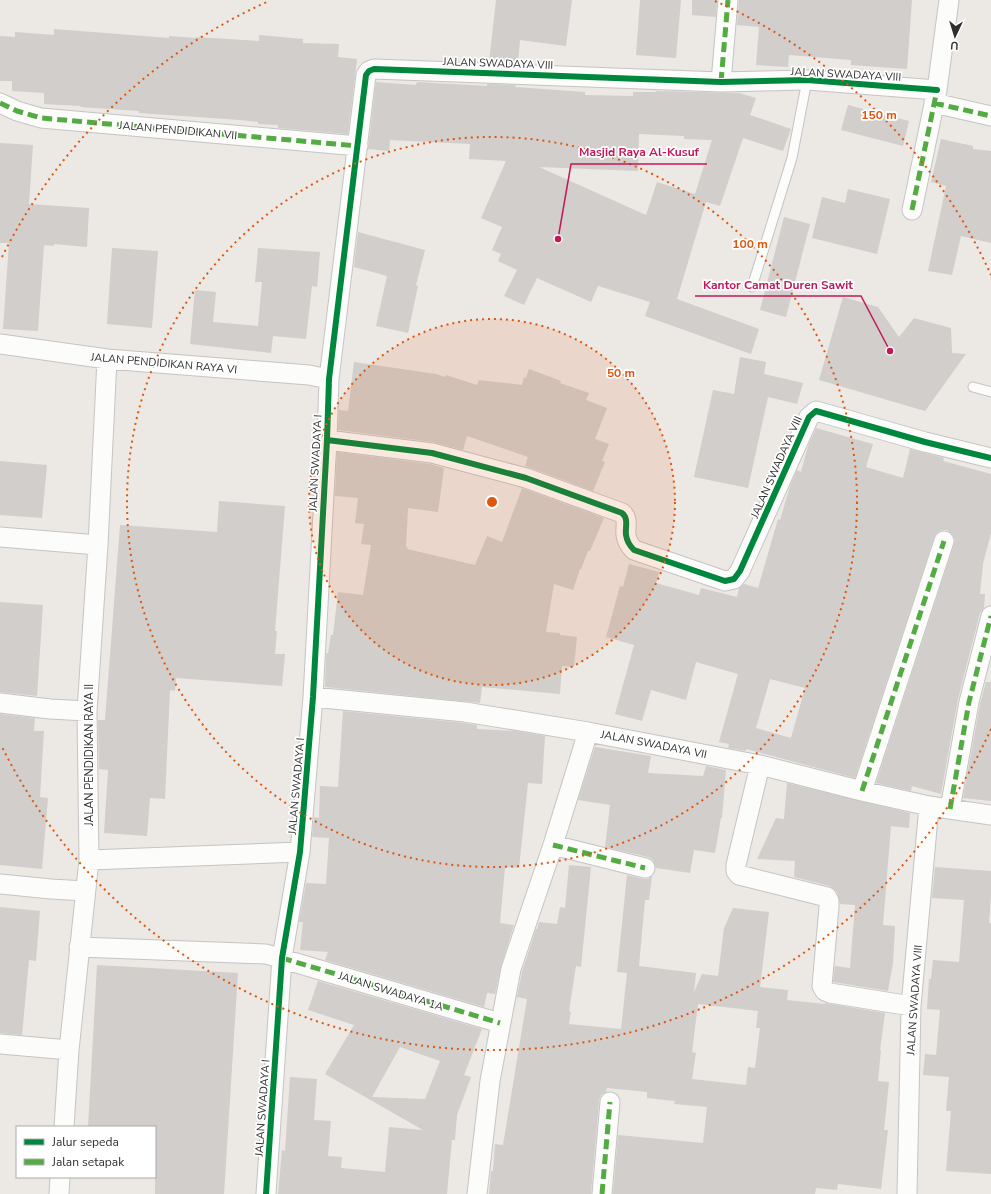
<svg xmlns="http://www.w3.org/2000/svg" width="991" height="1194" viewBox="0 0 991 1194" font-family="'Nunito Sans',sans-serif">
<style>
.building{fill:#d1cecb;fill-rule:evenodd}
.lines{fill:none;stroke-linecap:round;stroke-linejoin:round}
.lane-casing{stroke:#c5c4c5;stroke-width:11}
.street-casing{stroke:#c5c4c5;stroke-width:21}
.lane{stroke:#fcfcfb;stroke-width:9}
.street{stroke:#fcfcfb;stroke-width:19}
.quiet{stroke:#54ab44;stroke-width:5;stroke-dasharray:10 5;stroke-linecap:butt}
.cycleway-casing{stroke:#fff;stroke-width:8}
.cycleway{stroke:#00873e;stroke-width:6}
.ring{fill:none;stroke:#df570e;stroke-width:2;stroke-dasharray:2 4}
.labels{text-anchor:middle;stroke-width:3.5;stroke-linejoin:round;paint-order:stroke}
.street-label{font-size:11px;fill:#2e2e2e;stroke:#fff}
.centre{fill:#df570e;stroke:#fff;stroke-width:2}
.ring-label{font-size:12px;text-anchor:middle;font-weight:bold;fill:#df570e;stroke:#fff;stroke-width:3.5;stroke-linejoin:round;paint-order:stroke}
.leader{fill:none;stroke:#c2185b;stroke-width:1.5}
.callout-dot{fill:#c2185b;stroke:#fff;stroke-width:1.5}
.callout-label{font-size:12px;text-anchor:middle;font-weight:bold;fill:#c2185b;stroke:#fff;stroke-width:3.5;stroke-linejoin:round;paint-order:stroke}
</style>
<rect width="100%" height="100%" fill="#ece8e4"/>
<path class="building" d="M496 0H572L566 46 520 40 518 63 489 62Z
M640 0H681L676 58 636 55Z
M692 0H717L716 17 692 15Z
M739 0H912L907 69 851 65V60L789 55 788 67 756 65 759 27 737 25Z
M54 29 169 38V36L196 38V37L259 41V35L303 39V43L339 44 338 57 357 59 348 134 278 128V125L258 124V122L240 120 139 113V111L80 107 81 106 44 104V93L12 91V81H0V36L15 37V32L54 35Z
M376 82 416 85 417 82 487 86V84L516 85 515 87 585 92V95L633 96V92H656V91L739 93 756 98 750 115 791 129 783 151 743 138 720 206 706 202 677 299 759 329 751 354 645 316 650 302 598 286 591 302 537 278 524 305 504 296 517 270 498 261 501 254 492 250 502 227 481 218 506 161 469 159 470 144 390 140 389 151 368 149ZM639 134 684 136V139L712 140 695 194 657 182 646 215 539 167 638 171Z
M848 105 909 121 903 146 841 130Z
M941 139 973 146V149L991 151V243L961 236 952 275 928 271 946 186 931 182Z
M0 143 33 145 29 204 89 208 87 247 54 244V246L44 245 38 331 3 329 9 243H0Z
M848 189 890 199 877 254 812 238 822 197 845 203Z
M784 217 810 224 786 317 760 310Z
M358 232 425 250 416 285 418 286 408 333 376 326 387 276 354 267Z
M112 248 158 251 152 328 107 324Z
M258 248 320 252 317 287 312 286 306 339 273 336 271 353 190 344 195 290 216 292 213 322 258 326 262 282H255Z
M843 297 878 307 899 337 914 318 951 328 952 353 966 354 925 411 819 380Z
M740 357 766 362 764 374 803 383 797 404 768 397 748 488 694 477 713 390 734 394Z
M354 362 436 374 445 377 446 375 477 385 479 380 522 385 524 377 526 378 529 369 561 381 560 383 589 393 586 400 607 408 595 439 609 444 602 461 605 462 593 491 525 466 528 457 467 436 463 450 433 442 338 430 339 410 348 411Z
M816 428 873 444 866 467 903 478 910 449 944 458 943 461 991 474V533L983 564 980 594H985L984 608 980 613 958 699 941 794 912 786 911 791 876 783 954 544 955 539 952 534 947 530H942L937 533 934 538 855 778 746 749V751L728 748 729 744 719 742 738 674 696 662 686 700 651 690 642 721 615 714 634 645 606 637 620 586 623 587 629 564 659 572 656 583 699 595 701 588 737 597 739 588 744 584 758 588 778 519 780 520 790 486 797 470 801 472 808 446ZM770 679 805 688 791 738 756 728Z
M337 452 430 464 444 468 438 512 408 508 406 547H408L407 549 475 565 487 536 502 542 522 488 604 518 590 551H588L581 569H580L573 590 554 584 546 632 560 633V635L577 637 574 667 562 666 560 694 482 687 480 703 325 687 326 653H328L331 635H333L338 592 363 595 371 545 361 544 364 524 355 523 358 498 335 496Z
M0 461 47 465 42 518 0 515Z
M219 501 285 506 275 631H277L275 654H285L282 686 176 678 175 691 170 690 165 799 150 798 147 836 104 833 108 770 99 769 98 720H105L120 525 217 532Z
M0 602 43 605 37 696 0 692Z
M986 682H991V801L963 798 980 704Z
M343 711 464 723 477 725V729L515 731 545 736 542 784 528 783 519 868 505 867 500 923 514 925 501 966 495 994 487 993 484 1007 325 960 328 952 300 950 303 922H299L306 883 326 884 329 838 312 837 314 817 319 818 320 786 338 787Z
M0 714 35 718 34 731H44L40 797 48 798 42 869 0 865Z
M595 747 651 756 648 773 703 776 706 766 726 770 722 818H721L715 853 694 850 690 873 656 868 653 860 648 857 605 847 610 805 578 800Z
M787 783 910 813 909 828 891 826 883 925 895 926 893 963 888 991 833 982 835 966 850 968 855 905 840 904 837 892 830 886 794 877 795 861 757 859 776 818 784 819Z
M569 865 591 867 581 967 576 966 569 1011 571 1012 569 1024 621 1029 627 973 617 972 627 875 643 879H648L652 876 649 900H645L639 966 696 973 694 992 702 974 718 976 724 928 733 908 769 912 760 987 788 990 787 1000 825 1004V1003L885 1013 880 1050H881L878 1081 889 1082 884 1130H888L881 1189 838 1184 837 1190 816 1188 815 1194H613L618 1135 703 1143 707 1107 674 1104 675 1101 647 1098V1092L607 1088 606 1092 601 1095 599 1101 591 1194H489L491 1171H493L495 1144 503 1145 527 999 517 997 522 972 536 929H537L539 922 557 924 560 907 565 908ZM698 1004 758 1011 756 1028H760L755 1068 748 1067 746 1085 692 1079 696 1053 692 1052Z
M935 867 991 871V894L989 923H991V1174L946 1171 951 1111H946L949 1077 923 1075 925 1054 936 1055 940 1010 927 1009 929 979H931L933 960 959 962 964 900 932 898Z
M0 907 40 911 36 961 29 960 22 1035 0 1033Z
M97 965 238 973 224 1194H155V1127H88Z
M318 981 482 1029 464 1075 471 1077 457 1115 455 1140H452L447 1194H278L282 1150 285 1151 290 1077 317 1079 314 1120 331 1121 328 1156 342 1157 341 1168 385 1172 389 1127 423 1130 325 1074 354 1025 308 1010ZM400 1047 440 1061 425 1099 372 1097Z"/>
<g class="lines">
<defs>
<path id="lane" d="M752 287 792 158 807 80
M973 387 991 392"/>
<path id="street" d="M721 82 728 0
M0 103 17 111 41 118 358 146
M934 103 991 116
M912 210 937 90 949 0
M0 344 107 359 309 375 329 379
M327 440 432 453 526 478 622 513C629 519 625 527 626 535 627 542 630 546 634 550L725 581 734 579 740 571 809 417 816 411 925 442 991 458
M0 537 98 545
M313 697 465 712 588 732 760 765 862 791 929 806 991 815
M0 703 50 709 87 711
M760 765 736 865V871L739 875 827 897 829 901V907L822 986 825 991 830 993 911 1006
M862 791 944 541
M950 809 969 702 991 616
M553 845 645 868
M89 860 300 852
M0 884 51 889 85 891
M79 947 266 954 500 1023
M0 1044 69 1050
M64 1127 69 1050 89 860 87 711 98 545 107 359
M59 1194 60 1177
M266 1194 282 958 300 852 313 697 327 440 329 379 366 75 369 71 374 69 721 82 807 80 937 90
M477 1194 490 1081 511 969 553 845 588 732
M602 1194 610 1102
M907 1194 911 1006 929 806"/>
</defs>
<use href="#lane" class="lane-casing"/>
<use href="#street" class="street-casing"/>
<use href="#lane" class="lane"/>
<use href="#street" class="street"/>
<path class="quiet" d="M721 82 728 0
M0 103 17 111 41 118 358 146
M934 103 991 116
M912 210 937 90
M862 791 944 541
M950 809 969 702 991 616
M553 845 645 868
M282 958 500 1023
M602 1194 610 1102"/>
<defs>
<path id="cycleway" d="M327 440 432 453 526 478 622 513C629 519 625 527 626 535 627 542 630 546 634 550L725 581 734 579 740 571 809 417 816 411 925 442 991 458
M266 1194 282 958 300 852 313 697 327 440 329 379 366 75 369 71 374 69 721 82 807 80 937 90"/>
</defs>
<use href="#cycleway" class="cycleway-casing"/>
<use href="#cycleway" class="cycleway"/>
</g>
<circle cx="492" cy="502" r="183" fill="#df570e" fill-opacity=".12"/>
<g class="ring">
<circle cx="492" cy="502" r="183"/>
<circle cx="492" cy="502" r="365"/>
<path d="M991 729A548 548 0 0 1 2 747M2 257A548 548 0 0 1 269 1M715 1A548 548 0 0 1 991 275"/>
</g>
<g class="labels">
<g class="street-label">
<text transform="translate(498 63) rotate(2)" y="4">JALAN SWADAYA VIII</text>
<text transform="translate(846 74) rotate(3)" y="4">JALAN SWADAYA VIII</text>
<text transform="translate(178 130) rotate(5)" y="4">JALAN PENDIDIKAN VII</text>
<text transform="translate(164 363) rotate(5)" y="4">JALAN PENDIDIKAN RAYA VI</text>
<text transform="translate(315 463) rotate(-87)" y="4">JALAN SWADAYA I</text>
<text transform="translate(776 467) rotate(-66)" y="4">JALAN SWADAYA VIII</text>
<text transform="translate(654 744) rotate(11)" y="4">JALAN SWADAYA VII</text>
<text transform="translate(89 755) rotate(-90)" y="4">JALAN PENDIDIKAN RAYA II</text>
<text transform="translate(296 786) rotate(-85)" y="4">JALAN SWADAYA I</text>
<text transform="translate(391 991) rotate(17)" y="4">JALAN SWADAYA 1A</text>
<text transform="translate(914 1000) rotate(-86)" y="4">JALAN SWADAYA VIII</text>
<text transform="translate(262 1108) rotate(-86)" y="4">JALAN SWADAYA I</text>
</g>
</g>
<circle cx="492" cy="502" r="6" class="centre"/>
<g class="ring-label">
<text x="879" y="119">150 m</text>
<text x="750" y="248">100 m</text>
<text x="621" y="377">50 m</text>
</g>
<path class="leader" d="M558 239L571 164H707M890 351L861 296H695"/>
<g class="callout-dot">
<circle cx="558" cy="239" r="4"/>
<circle cx="890" cy="351" r="4"/>
</g>
<g class="callout-label">
<text x="639" y="156">Masjid Raya Al-Kusuf</text>
<text x="778" y="289">Kantor Camat Duren Sawit</text>
</g>
<rect x="16" y="1126" width="140" height="52" fill="#ffffff" stroke="#ababab"/>
<rect x="24" y="1139" width="20" height="6" fill="#00873e" stroke="#ababab"/>
<text x="52" y="1146" font-size="12" fill="#2e2e2e">Jalur sepeda</text>
<rect x="24" y="1159" width="20" height="6" fill="#54ab44" stroke="#ababab"/>
<text x="52" y="1166" font-size="12" fill="#2e2e2e">Jalan setapak</text>
<g transform="translate(955 36) rotate(184)" stroke="#ffffff" stroke-width="3" paint-order="stroke">
<path d="M0-3L7 15L0 10L-7 15Z" fill="#2e2e2e"/>
<text y="-6" font-size="11" font-weight="bold" text-anchor="middle" fill="#2e2e2e">U</text>
</g>
</svg>
